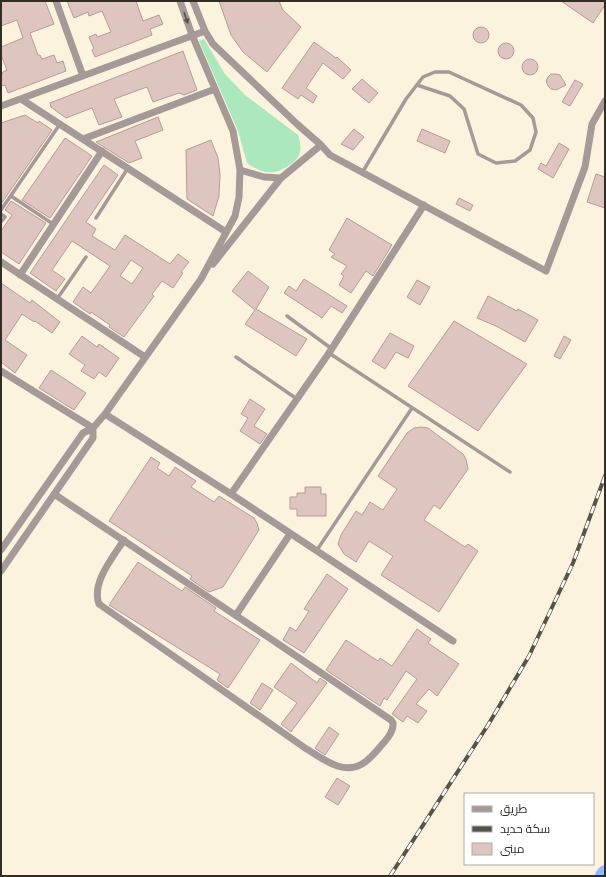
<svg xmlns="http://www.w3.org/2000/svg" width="606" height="877" viewBox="0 0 606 877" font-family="Overpass,Cairo,sans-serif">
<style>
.grass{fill:#abe8bd}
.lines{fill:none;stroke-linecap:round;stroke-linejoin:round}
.river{stroke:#93bafe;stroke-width:16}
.building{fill:#dec5c0;stroke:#b59c97;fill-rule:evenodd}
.lane{stroke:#a59a97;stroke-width:3.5}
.street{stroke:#a59a97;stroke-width:7}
.rail-casing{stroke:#575348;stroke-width:4}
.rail{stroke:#fff;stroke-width:2.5;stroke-dasharray:8;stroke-linecap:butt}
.oneway{fill:#5a544e}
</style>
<rect width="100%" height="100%" fill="#fcf3de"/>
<path class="grass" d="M204 39 225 74 245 95 298 135C303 150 301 158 288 166 280 171 275 173 267 172 259 171 253 167 247 163L238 131 199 41Z"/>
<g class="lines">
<path class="river" d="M603 876 605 873"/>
</g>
<path class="building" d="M1 1H45L54 24 30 33 38 55H40L42 59 54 55 57 63 63 61 66 71 8 93 5 85 1 86V77L3 72 7 70 1 55V47L23 38 17 20 1 26Z
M67 1H136L143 21 159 15 163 24 150 29 152 35 95 57 92 50 94 49 89 37 96 34 97 37 111 32 102 11 89 16 88 12 74 18Z
M219 1H279L283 10 301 27 267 72 243 52 231 35Z
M561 1H605V5L593 23Z
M473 35a8 8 0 1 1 16 0a8 8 0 1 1-16 0Z
M314 42 336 58 337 57 351 70 343 79 323 63 306 88 317 96 313 103 301 95 298 99 282 88Z
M498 51a8 8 0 1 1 16 0a8 8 0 1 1-16 0Z
M183 51 197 90 184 95 179 93 153 102 147 87 114 99 122 117 99 125 92 108 66 118 51 107 50 103Z
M522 67a8 8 0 1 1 16 0a8 8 0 1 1-16 0Z
M551 74H556L560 75 566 85 556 90 551 89 548 86 546 81 548 77Z
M362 79 378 93 369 103 352 89Z
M575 80 583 84 570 106 562 102Z
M25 115 38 123 39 121 52 130 1 204V123Z
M158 117 163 130 135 141 142 158 129 163 96 142Z
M354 129 364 137 353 150 341 144Z
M422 129 450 141 445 153 417 141Z
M65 138 92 156 50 218 22 200Z
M211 140 218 158 220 175 219 196 213 216 187 199 186 150Z
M559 143 569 149 553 178 538 169 541 163 546 166Z
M104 165 118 175 86 222 96 229 92 236 115 250 125 235 170 264 178 254 189 262 181 272 183 273 173 288 162 281 152 294 154 296 124 337 109 327 110 325 91 312 90 314 73 302 83 287 91 293 110 266 72 241 52 270 65 279 56 291 30 273ZM131 260 143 268 132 284 120 276Z
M596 174 605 177V208L587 202Z
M459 198 473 205 470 211 456 204Z
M11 201 46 223 19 264 1 252V231L12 215 5 210Z
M347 218 392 245 373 276 366 271 351 293 339 285 344 276 341 274 347 266 331 257 335 254 329 250Z
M248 271 269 287 256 309 307 339 296 356 245 324 255 310 232 291Z
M304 279 347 306 342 313 331 306 322 318 284 293 289 286 296 291Z
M417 280 430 287 420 305 407 297Z
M1 283 30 303 32 300 60 322 52 333 35 321 34 322 22 314 5 340 27 355 15 373 1 362Z
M488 296 517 311 518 309 538 320 525 342 496 326 477 318Z
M454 321 527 364 478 431 408 386Z
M390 333 414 346 408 358 396 352 385 369 372 361Z
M82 336 97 347 99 344 119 358 106 377 99 372 94 379 81 371 85 365 69 354Z
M564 336 571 340 560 359 554 356Z
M51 370 86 393 74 410 39 388Z
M250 399 265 409 254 426 267 434 260 444 240 431 248 418 241 414Z
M421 427 428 428 463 454 466 459 468 469 440 509 434 505 424 520 465 547 468 544 478 551 439 612 381 575 393 556 369 541 356 562 344 554 338 544 341 535 356 511 362 515 370 502 383 510 397 489 378 476 407 433 414 428Z
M151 457 160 463 157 468 169 476 175 467 196 481 191 487 214 502 219 496 254 518 257 523 259 530 223 587 209 592 190 579 192 576 109 521Z
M305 487H321V494H326V516H297V509H290V497H297V493H305Z
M138 562 182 591 185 587 216 608 214 611 260 640 228 688 217 680 220 674 109 605Z
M327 574 348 589 304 653 283 640 290 627 296 631 309 611 304 609Z
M417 629 431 639 428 643 459 664 437 696 429 689 416 704 427 711 418 723 407 716 403 722 392 714 417 679 406 671 387 700 384 698 380 706 326 670 346 640 378 661 380 658 392 666Z
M291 663 317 683 320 678 327 683 291 732 281 724 297 703 274 687Z
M262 683 273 690 260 710 250 703Z
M329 727 339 734 325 755 315 748Z
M337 778 350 786 338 805 325 797Z"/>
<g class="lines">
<path class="lane" d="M362 173 406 99 423 77 435 72H449L521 105 533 118 536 132 530 150 515 161 496 163 478 154 464 109 450 96 417 85
M11 196 53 224
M1 210 60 124
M1 214 5 217 1 222
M96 218 128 168
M57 299 86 257
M287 316 332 349
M329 353 510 472
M236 357 297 399
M317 550 412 408"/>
<path class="street" d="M56 1 83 76
M193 1 205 31 213 44 297 124 321 145 330 155 546 271 585 167 592 124 605 101
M21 99 226 232
M1 106 205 31
M83 139 215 89
M240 170 264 177 281 178
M1 262 145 357
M213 264 281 178 321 145
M20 275 102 151
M1 371 93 428
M105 414 231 494 453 641
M54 494C167 569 279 644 391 720L393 723C394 732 386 740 380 747 375 753 369 760 362 764 342 776 321 757 305 748L99 604C91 583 113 557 124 540
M231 494 329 353 424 205
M1 550 83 433 93 428
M1 571 93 438V428L105 414 201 279 235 216 239 197 240 170 233 131 192 35 180 1
M236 615 290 534"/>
<defs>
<path id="rail" d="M390 876 488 725 529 656 573 563 605 476"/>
</defs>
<use href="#rail" class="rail-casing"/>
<use href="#rail" class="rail"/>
</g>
<defs><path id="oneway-solid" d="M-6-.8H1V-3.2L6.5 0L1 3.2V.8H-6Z"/></defs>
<use class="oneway" href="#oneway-solid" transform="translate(186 18) rotate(71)"/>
<rect width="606" height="877" fill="none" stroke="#312e26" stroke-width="4"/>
<rect x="464" y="793" width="130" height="72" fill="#ffffff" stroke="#adaba8"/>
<rect x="472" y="806" width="20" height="6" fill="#a59a97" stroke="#adaba8"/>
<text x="500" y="813" font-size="12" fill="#312e26">طريق</text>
<rect x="472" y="826" width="20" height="6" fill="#575348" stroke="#adaba8"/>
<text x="500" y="833" font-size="12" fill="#312e26">سكة حديد</text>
<rect x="472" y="843" width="20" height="12" fill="#dec5c0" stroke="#adaba8"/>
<text x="500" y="853" font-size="12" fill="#312e26">مبنى</text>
</svg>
